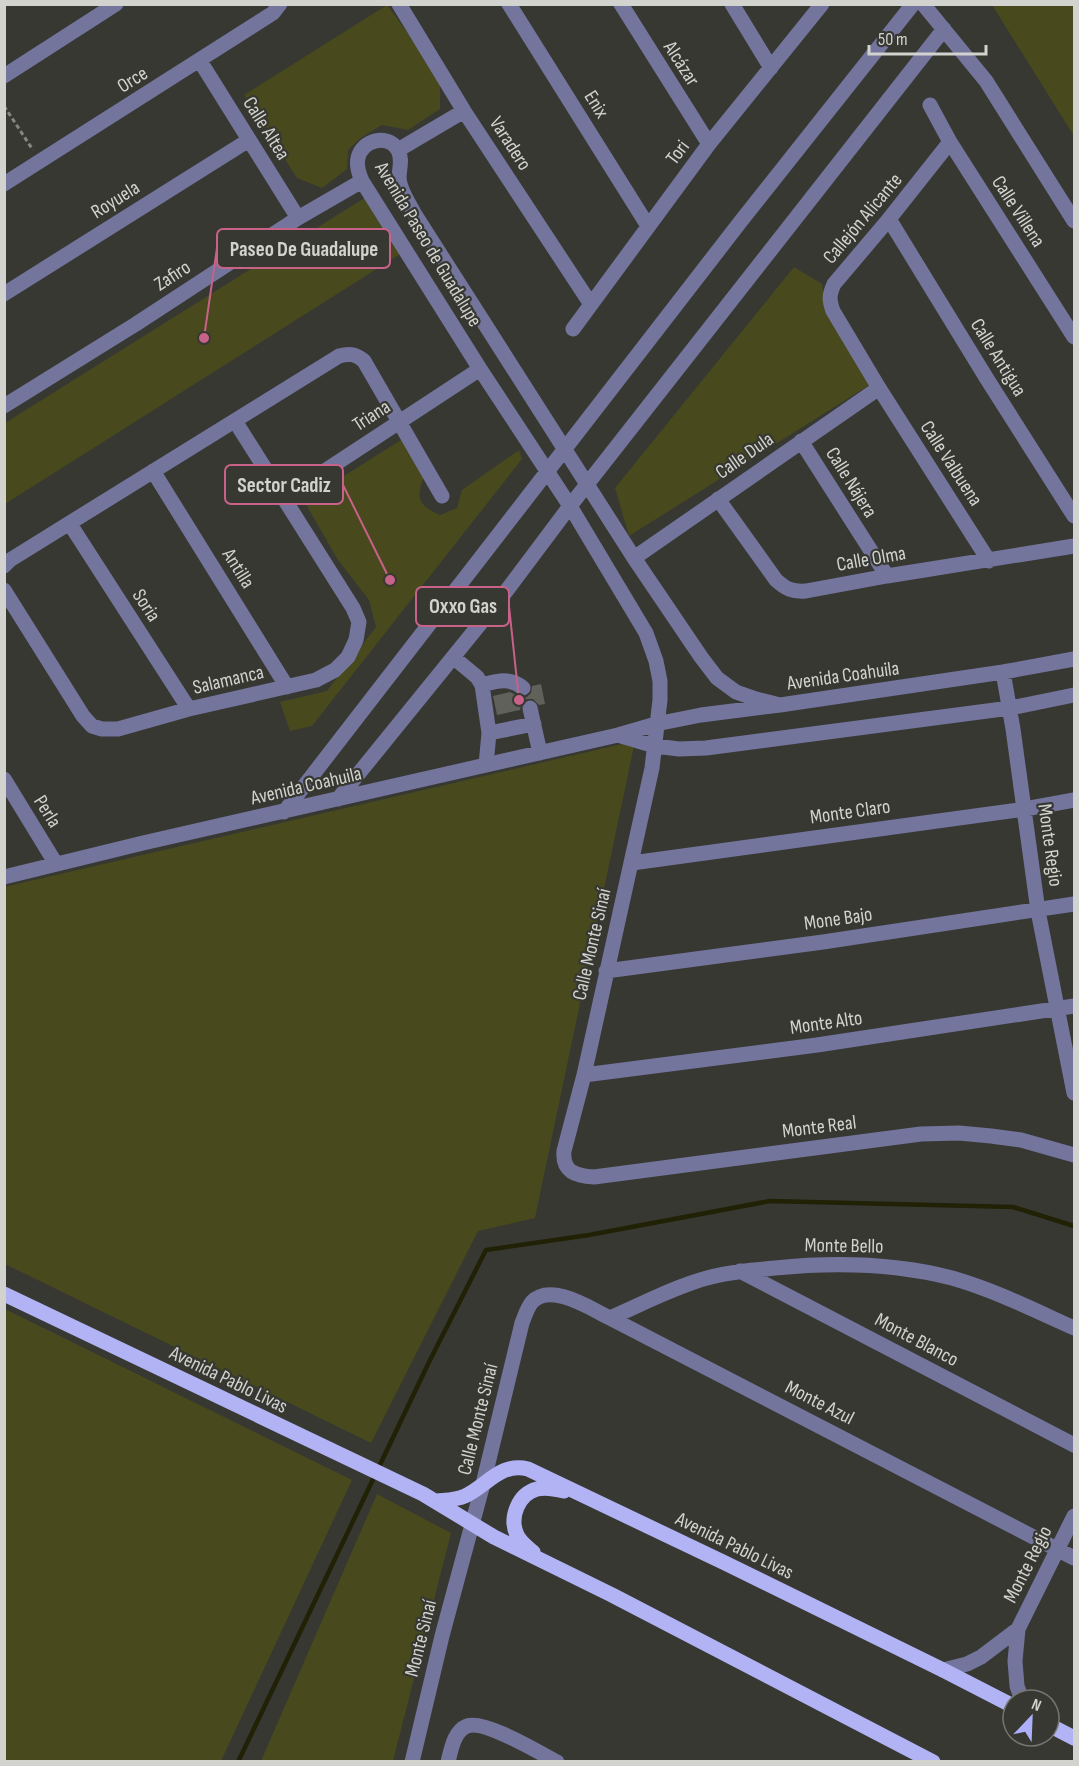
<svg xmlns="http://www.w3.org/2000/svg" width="1079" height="1766" viewBox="0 0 1079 1766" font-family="'Sofia Sans Condensed',sans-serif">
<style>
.green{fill:#48491d}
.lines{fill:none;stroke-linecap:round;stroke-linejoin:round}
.stream{stroke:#202105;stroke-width:4.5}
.building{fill:#60615b}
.path{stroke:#868782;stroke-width:3;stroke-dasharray:4.5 3;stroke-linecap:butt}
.minor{stroke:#73759d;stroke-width:15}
.major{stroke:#b1b3f4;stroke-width:15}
.labels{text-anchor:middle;stroke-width:4.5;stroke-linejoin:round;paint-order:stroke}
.street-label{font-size:20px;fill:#d2d2cf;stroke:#373832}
.leader{fill:none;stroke:#c86289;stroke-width:2}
.callout-dot{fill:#c86289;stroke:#373832;stroke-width:2}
.callout{fill:#373832;stroke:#c86289;stroke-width:2}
.callout-label{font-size:21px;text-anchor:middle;font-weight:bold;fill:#d2d2cf}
</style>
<rect width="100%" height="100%" fill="#373832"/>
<path class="green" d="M387 5 432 66 440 85V109L408 130 382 125 362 137 348 150 347 169 322 188 297 178 244 95Z
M992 5H1074V136Z
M366 197 402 253 5 504V423Z
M794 267 822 284 826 314 871 384 629 536 615 488Z
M401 440 424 477C415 498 419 506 440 515L457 508 462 490 519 450 522 459 312 726 290 731 280 702 327 691 376 627 369 600 338 560 304 501Z
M635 741 535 1218 478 1231 371 1443 5 1264 4 887Z
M5 1309 352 1480 221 1761H5Z
M377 1494 451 1533 393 1761H261Z"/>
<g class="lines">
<path class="stream" d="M238 1762 430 1360 486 1250 589 1235 770 1201 1013 1207 1074 1226"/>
</g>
<path class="building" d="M541 684 545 704 539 705 533 699H527L521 705 520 710 497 715 493 696 510 692 522 698 527 697 531 693 532 686Z"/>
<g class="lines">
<path class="path" d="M4 106 33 150"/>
<path class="minor" d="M399 4 464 111 590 303
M509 4 648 226
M621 4 709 144
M732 4 771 68
M923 4 986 81 1074 221
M200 61 298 218
M4 76 116 4
M930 105 950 142 1074 337
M950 142 889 219 834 284C829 295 829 300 833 311L879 388 989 561
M398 150 464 111
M4 184 273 13 280 4
M889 219 987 379 1074 516
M4 294 249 140
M573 329 709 144 822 4
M4 406 136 324 298 218 362 181
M801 441 887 576
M153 471 287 687
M285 497 480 369
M718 499 776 580C786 589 792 592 806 591L887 576 1074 546
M70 524 189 709
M634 558 879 388
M4 566 10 560 339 356C350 353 356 354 364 361L442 496
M4 590 83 716 92 726 102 729H118L189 709 316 680 335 670 348 657 356 640 359 622 353 608 235 421
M453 657 477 677 482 685 489 733 486 765
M1003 672 1013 729 1038 911 1074 1093
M482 685C497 681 510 677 523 688
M780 705 756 699 736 692 717 678 701 657 634 558 414 213C408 201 400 191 399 178 399 169 403 159 398 150 388 133 362 140 358 158 356 166 359 174 362 181L480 369 570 506 646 633 656 661 660 681V700L652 768 584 1075 564 1151C562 1172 576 1176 594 1177L921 1134 959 1133 991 1136 1021 1140 1074 1155
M530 708 540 753
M489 733 534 724
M618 735 655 746 679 749 706 748 1010 708 1074 695
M4 779 56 864
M338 799 501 598 570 506 944 29
M284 812 741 221 913 4
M632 863 1025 809 1074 800
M4 877 143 843 618 735 656 724 701 715 780 705 1003 672 1074 659
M606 971 823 942 1074 904
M584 1075 817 1045 1074 1006
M740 1271 1074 1445
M610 1318C642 1304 674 1287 707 1278 729 1272 752 1270 775 1268 834 1262 894 1263 952 1278 994 1290 1034 1310 1074 1328
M943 1670 967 1664 981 1657 1018 1629
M1022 1700 1017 1686 1015 1661 1018 1629 1074 1516
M412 1762 442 1636 483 1484 522 1323C525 1316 527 1308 532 1302 551 1282 591 1309 610 1318L1074 1558
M448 1762C451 1750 454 1731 467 1726 484 1719 540 1753 557 1762"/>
<path class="major" d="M4 1294 423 1494 494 1537 612 1595 933 1762
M437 1501C446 1500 456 1500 465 1496 487 1486 500 1462 528 1469L725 1563 943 1670 1013 1706
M533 1552C527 1547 520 1542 517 1535 509 1518 518 1494 537 1489 545 1487 556 1489 564 1491
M1049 1725 1074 1738"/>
</g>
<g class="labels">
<g class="street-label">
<text transform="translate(682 63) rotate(57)" y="7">Alcázar</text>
<text transform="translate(132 79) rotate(-32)" y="7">Orce</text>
<text transform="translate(597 104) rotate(58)" y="7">Enix</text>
<text transform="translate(267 128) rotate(58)" y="7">Calle Altea</text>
<text transform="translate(511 143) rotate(57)" y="7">Varadero</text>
<text transform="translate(677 152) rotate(-53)" y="7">Tori</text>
<text transform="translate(115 199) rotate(-32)" y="7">Royuela</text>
<text transform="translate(1019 211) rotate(57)" y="7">Calle Villena</text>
<text transform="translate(862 218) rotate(-50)" y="7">Callejón Alicante</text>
<text transform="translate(429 244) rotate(59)" y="7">Avenida Paseo de Guadalupe</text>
<text transform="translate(172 275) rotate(-33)" y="7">Zafiro</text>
<text transform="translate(999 357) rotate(58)" y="7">Calle Antigua</text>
<text transform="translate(371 415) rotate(-33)" y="7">Triana</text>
<text transform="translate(744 455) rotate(-35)" y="7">Calle Dula</text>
<text transform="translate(952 463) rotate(57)" y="7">Calle Valbuena</text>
<text transform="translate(852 482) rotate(58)" y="7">Calle Nájera</text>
<text transform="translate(871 558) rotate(-10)" y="7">Calle Olma</text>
<text transform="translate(239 568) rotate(58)" y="7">Antilla</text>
<text transform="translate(147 605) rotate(57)" y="7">Soria</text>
<text transform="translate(843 675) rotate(-8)" y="7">Avenida Coahuila</text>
<text transform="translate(228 679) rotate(-13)" y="7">Salamanca</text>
<text transform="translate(306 785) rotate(-13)" y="7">Avenida Coahuila</text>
<text transform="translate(48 811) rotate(58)" y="7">Perla</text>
<text transform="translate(850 811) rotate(-8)" y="7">Monte Claro</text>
<text transform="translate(1051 845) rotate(82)" y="7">Monte Regio</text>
<text transform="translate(838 918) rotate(-8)" y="7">Mone Bajo</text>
<text transform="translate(591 944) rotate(-77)" y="7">Calle Monte Sinaí</text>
<text transform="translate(826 1022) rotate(-8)" y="7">Monte Alto</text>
<text transform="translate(819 1126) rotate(-7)" y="7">Monte Real</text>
<text transform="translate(844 1245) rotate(1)" y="7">Monte Bello</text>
<text transform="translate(917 1339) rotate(28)" y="7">Monte Blanco</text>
<text transform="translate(229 1379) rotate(26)" y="7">Avenida Pablo Livas</text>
<text transform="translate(820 1402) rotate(27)" y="7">Monte Azul</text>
<text transform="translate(477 1419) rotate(-76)" y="7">Calle Monte Sinaí</text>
<text transform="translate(735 1545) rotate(26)" y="7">Avenida Pablo Livas</text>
<text transform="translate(1027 1564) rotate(-63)" y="7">Monte Regio</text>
<text transform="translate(420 1638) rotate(-76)" y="7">Monte Sinaí</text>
</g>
</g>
<path class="leader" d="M204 338L217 248M390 580L343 485M519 700L509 606"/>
<g class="callout-dot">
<circle cx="204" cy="338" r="6"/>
<circle cx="390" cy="580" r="6"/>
<circle cx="519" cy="700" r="6"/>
</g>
<g class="callout">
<rect x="217" y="229" width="173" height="39" rx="6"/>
<rect x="225" y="465" width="118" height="39" rx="6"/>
<rect x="416" y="587" width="93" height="39" rx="6"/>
</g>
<g class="callout-label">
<text x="304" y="256">Paseo De Guadalupe</text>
<text x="284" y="492">Sector Cadiz</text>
<text x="463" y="613">Oxxo Gas</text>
</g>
<rect width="1079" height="1766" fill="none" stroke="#d2d2cf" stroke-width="12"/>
<g transform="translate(1031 1718) rotate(23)"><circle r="28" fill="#373832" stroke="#757671" stroke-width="1.5"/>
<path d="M0-4.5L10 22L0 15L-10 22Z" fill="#adaffb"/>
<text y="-9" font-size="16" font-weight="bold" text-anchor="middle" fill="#d2d2cf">N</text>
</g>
<path d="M869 45v9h117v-9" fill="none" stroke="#d2d2cf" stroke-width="3"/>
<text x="878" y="45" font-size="18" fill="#d2d2cf" stroke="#373832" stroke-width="4.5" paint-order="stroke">50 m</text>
</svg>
